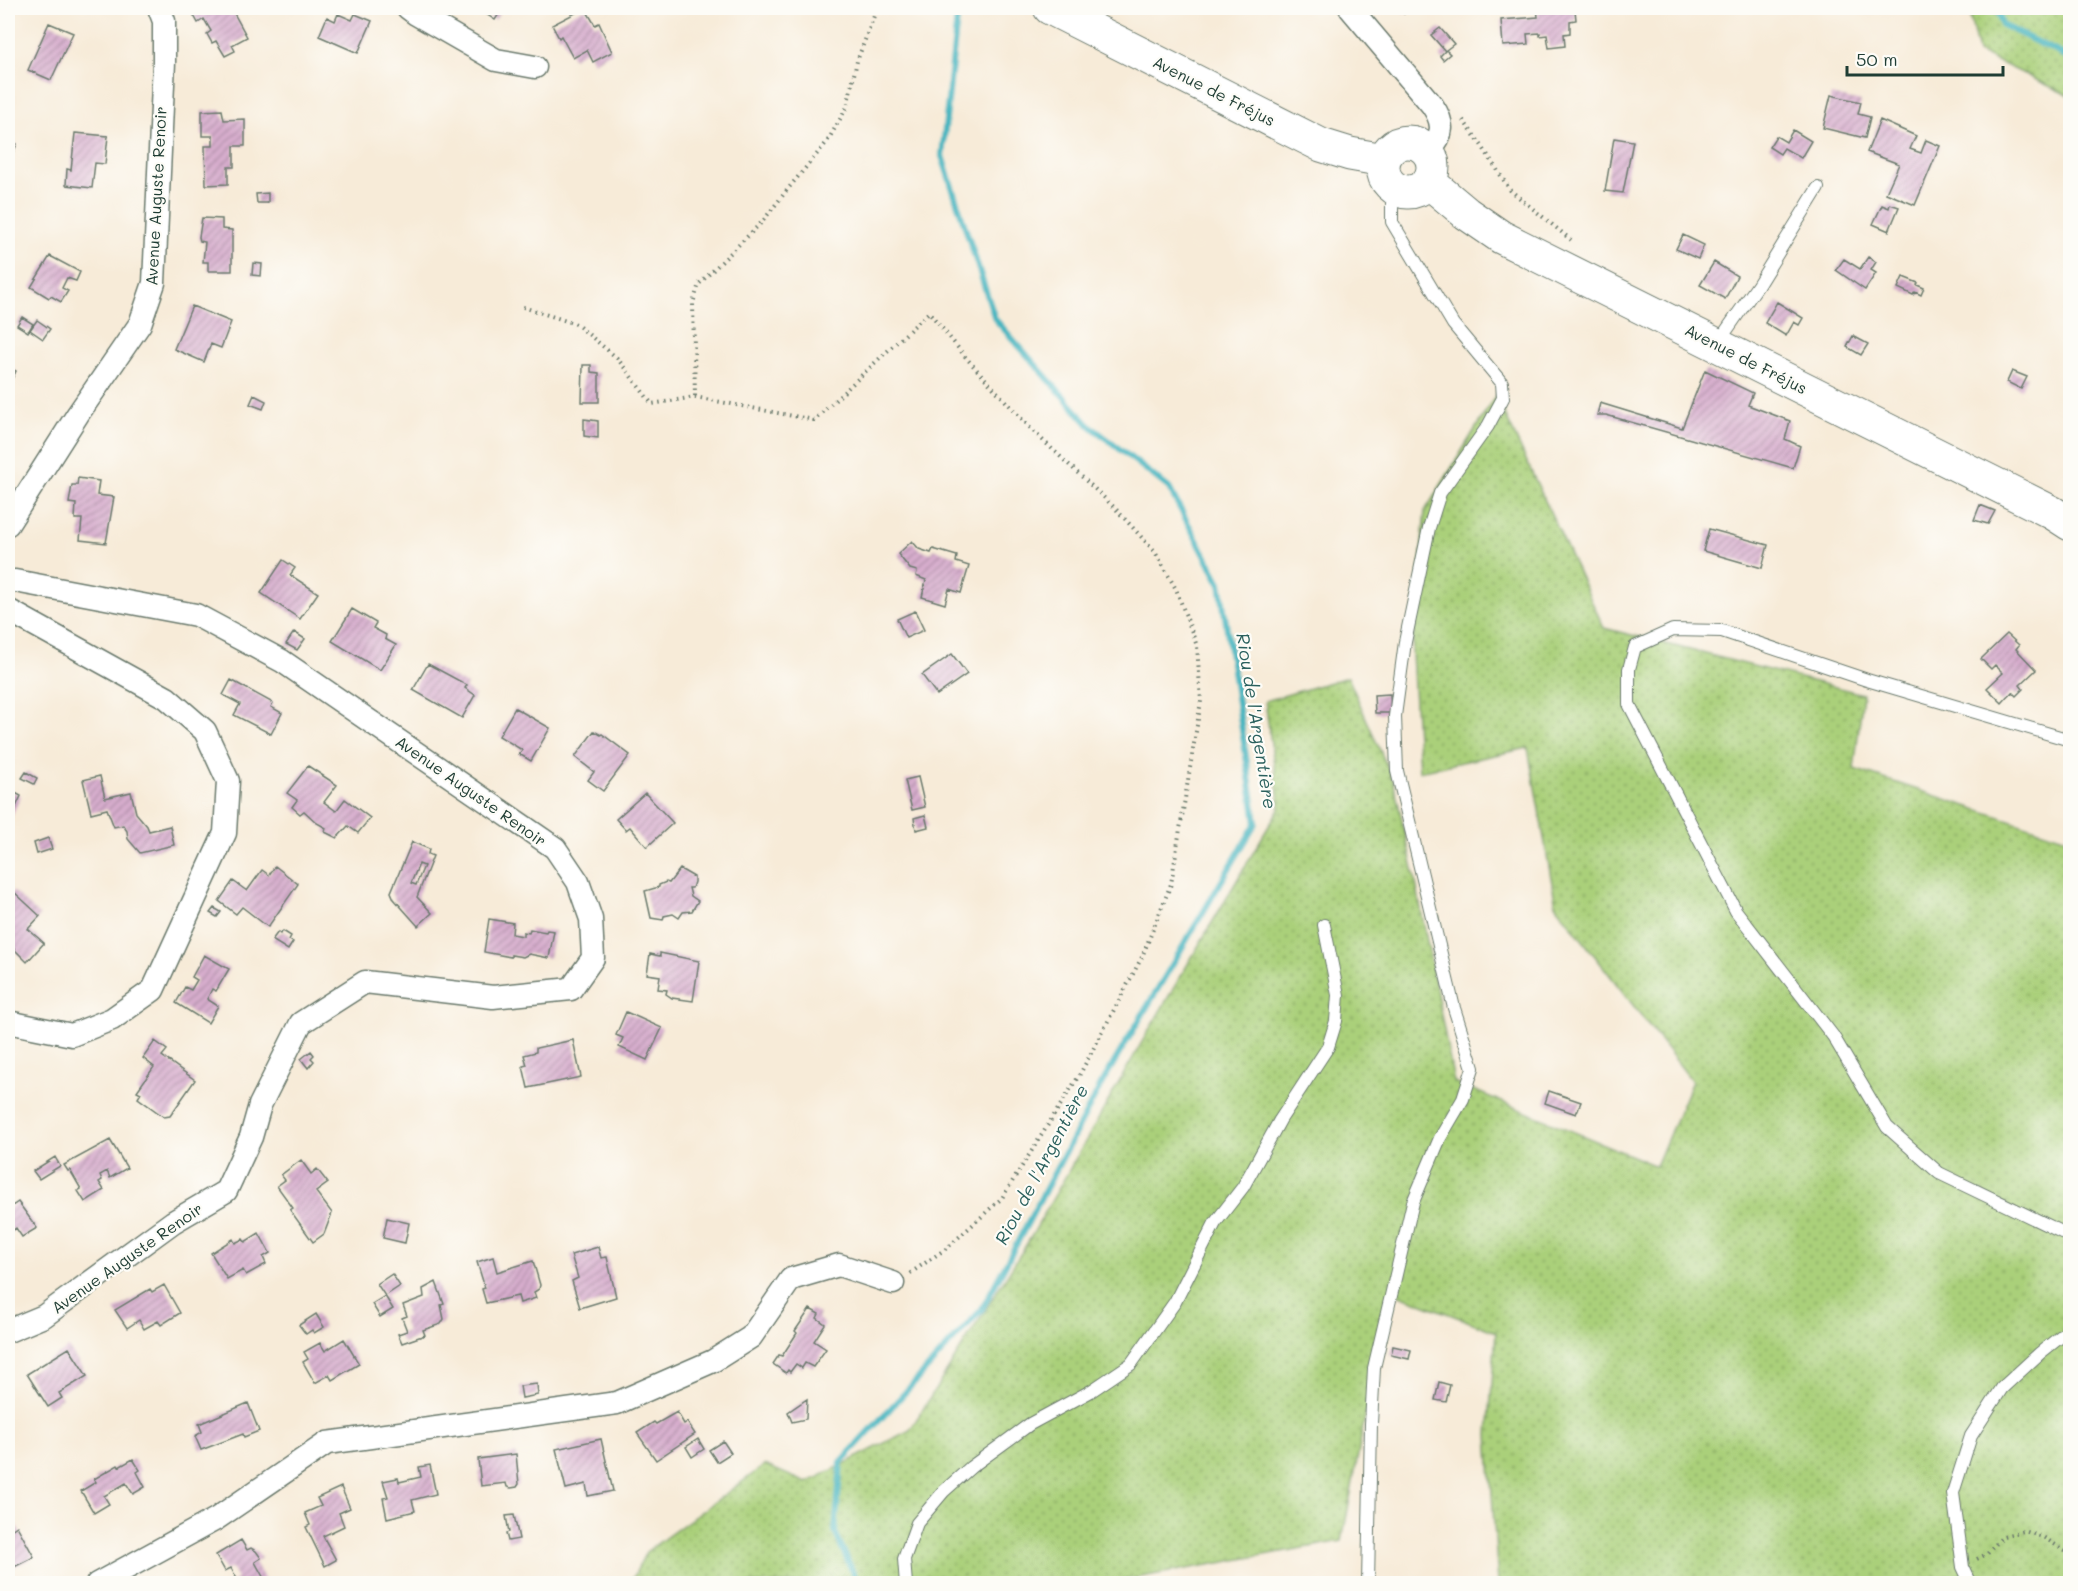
<svg xmlns="http://www.w3.org/2000/svg" width="2078" height="1591" viewBox="0 0 2078 1591" font-family="Mali,sans-serif">
<style>
.grass{fill:url(#grass-dots);stroke:#648657;stroke-width:1.5}
.lines{fill:none;stroke-linecap:round;stroke-linejoin:round}
.stream{stroke:#46b5c0;stroke-width:6}
.building{fill:url(#building-hatch);fill-rule:evenodd}
.service-casing{stroke:#6b7a6d;stroke-width:14}
.minor-casing{stroke:#6b7a6d;stroke-width:25}
.primary-casing{stroke:#6b7a6d;stroke-width:35}
.path{stroke:#6b7a6d;stroke-width:4;stroke-dasharray:1.5 4.5;stroke-linecap:butt}
.service{stroke:#fff;stroke-width:12}
.minor{stroke:#fff;stroke-width:22}
.primary{stroke:#fff;stroke-width:33}
.labels{text-anchor:middle;stroke-width:4.5;stroke-linejoin:round;paint-order:stroke}
.street-label{font-size:16px;fill:#1f3d34;stroke:#fdfcf7}
.water-label{font-size:18px;font-style:italic;fill:#2b615e;stroke:#fdfcf7}
</style>
<defs>
<pattern id="grass-dots" width="8" height="8" patternUnits="userSpaceOnUse" patternTransform="scale(1.5)"><rect width="8" height="8" fill="#aad07a"/><path d="M2 2h.1M6 6h.1" fill="none" stroke="#8aaa65" stroke-width="1.8" stroke-linecap="round"/></pattern>
<pattern id="building-hatch" width="6" height="6" patternUnits="userSpaceOnUse" patternTransform="scale(1.5)"><rect width="6" height="6" fill="#d7adcd"/><path d="M-1 1l2-2M0 6l6-6M5 7l2-2" fill="none" stroke="#ae8ea7"/></pattern>
</defs>
<rect width="100%" height="100%" fill="#fdfcf7"/>
<filter id="ink" filterUnits="userSpaceOnUse"><feTurbulence type="fractalNoise" baseFrequency=".0167" numOctaves="2"/><feDisplacementMap in="SourceGraphic" scale="12" xChannelSelector="R" yChannelSelector="G"/><feConvolveMatrix kernelMatrix="1 2 1 2 8 2 1 2 1" color-interpolation-filters="sRGB"/></filter>
<filter id="wash" filterUnits="userSpaceOnUse"><feTurbulence type="fractalNoise" baseFrequency=".008" numOctaves="4" result="noise"/><feDisplacementMap in="SourceGraphic" scale="24" xChannelSelector="R" yChannelSelector="G"/><feGaussianBlur stdDeviation="1.35" result="paint"/><feColorMatrix in="noise" values="0 0 0 0 0 0 0 0 0 0 0 0 0 0 0 0 0 1.4 0 .05"/><feComposite in="paint" operator="in"/></filter>
<g filter="url(#wash)">
<rect width="100%" height="100%" fill="#f7ebd8"/>
<path class="grass" d="M1968 8H2070V96L1978 52Z
M1496 395 1604 628 1863 694 1854 769 2070 840V1583H1498L1488 1435 1496 1332 1392 1292 1374 1368 1342 1541 1108 1583 630 1584 646 1552 765 1465 807 1483 910 1430 1031 1237 1139 1047 1280 807 1265 701 1348 677 1393 780 1415 878 1454 1082 1656 1166 1692 1081 1556 906 1528 748 1419 771 1412 653 1425 511Z"/>
<g class="lines">
<path class="stream" d="M1997 8 2002 25 2070 58
M858 1584 835 1532 841 1462 982 1309 1102 1083 1256 823 1220 583 1169 488 1088 424 995 319 942 156 958 8"/>
</g>
<g id="blocks">
<path class="building" d="M195 8H207L209 11 216 8H231L247 37 232 45 235 51 225 56 216 41 212 43 207 34 211 31 204 19 198 23 191 10Z
M477 8H503L495 20Z
M585 8 595 25 599 23 612 52 593 62 587 50 573 58 561 36 559 38 552 25Z
M1399 8H1411L1404 14Z
M1537 8H1568V10H1575L1576 20 1570 21V33L1564 34 1565 46 1549 48 1547 35 1540 36V33L1527 34 1528 44 1503 46 1501 20 1538 17Z
M338 14 352 20 355 14 372 21 358 53 319 36 327 17 335 21Z
M49 23 73 33 51 80 28 70Z
M1440 28 1454 44 1446 50 1450 54 1443 60 1440 56 1445 51 1431 35Z
M1831 95 1861 102 1858 114 1870 117 1865 138 1823 128Z
M222 110 224 120 245 119V146H234V167H228V184L206 185 205 146H213V136H202V111Z
M1880 120 1916 136 1910 149 1921 153 1926 140 1940 146 1915 205 1886 193 1899 164 1867 152Z
M1793 130 1811 141 1801 158 1784 148 1780 154 1769 147 1776 136 1786 142Z
M75 133 108 136 105 164 95 163 92 188 66 185 67 169 71 170Z
M1614 138 1633 141 1623 193 1605 191Z
M8 140 17 144 8 163Z
M268 193V203H257L256 194Z
M1890 204 1899 207 1889 231 1873 224 1882 205 1889 208Z
M202 218 222 219V229L232 230V271H208V262H203L205 242 200 241 199 237Z
M1683 235 1704 245 1698 259 1676 249Z
M50 256 80 272 76 281 67 278 62 288 68 291 61 302 51 296 49 298 31 287Z
M1868 257 1876 262 1871 270 1876 273 1865 290 1836 270 1844 259 1860 269Z
M1714 262 1737 276 1725 299 1700 285Z
M253 263 262 264 261 276 252 275Z
M1903 277 1918 283 1917 285 1924 288 1921 295 1915 292 1913 295 1898 288Z
M1777 302 1803 318 1799 325 1794 322 1786 336 1765 323Z
M192 306 231 322 221 348 211 344 204 362 174 349Z
M22 317 33 324 28 332 17 325Z
M37 320 50 329 43 339 30 330Z
M1853 336 1868 344 1861 355 1847 347Z
M583 365H591V372L599 373V402H582Z
M8 367 16 371 8 387Z
M1705 370 1753 393 1748 405 1790 421 1785 439 1800 446 1793 468 1606 415H1597L1600 403 1682 428Z
M2012 371 2027 377 2021 389 2007 382Z
M254 395 266 401 263 409 250 404Z
M584 419 598 421V438L584 436Z
M78 478 99 481 97 495 114 497 106 543 80 540 82 519H75L76 504 69 503 72 485H77Z
M1980 505 1995 511 1988 524 1974 520Z
M1709 529 1768 545 1762 568 1703 551Z
M912 541 919 549 931 553 933 549 957 556 956 562 969 566 961 593 949 589 945 604 922 597 926 580 916 576 917 571 910 569 898 554Z
M283 560 295 568 290 575 318 593 300 619 261 593Z
M352 609 376 623 373 628 386 635 385 639 396 645 380 670 332 641Z
M915 611 924 630 906 638 897 619Z
M294 632 305 639 297 650 286 644Z
M2007 634 2019 645 2016 649 2036 670 2020 685 2023 689 2016 696 2012 692 2002 703 1987 688 2003 673 1995 665 1991 669 1981 659Z
M952 654 967 674 937 695 922 675Z
M428 664 467 685 465 688 475 695 462 718 413 690Z
M231 680 273 703 271 707 282 713 271 734 234 715 240 704 223 695Z
M1390 694 1391 713H1375L1374 695Z
M515 708 550 728 531 761 519 754 522 750 499 736Z
M594 731 601 735 602 734 630 755 603 791 588 780 594 772 575 757Z
M308 766 337 785 324 802 336 811 345 799 370 818 358 833 348 826 337 838 325 832 326 828 317 823 304 811 300 814 292 807 297 800 287 793Z
M26 772 37 778 34 784 22 778Z
M100 776 105 798 131 792 136 813 147 826 149 831 170 826 174 845 140 853 128 839 127 831 123 825 114 827 107 809 91 813 83 780Z
M918 777 925 807 912 810 905 780Z
M8 789 21 796 8 824Z
M645 793 673 823 647 847 630 827 626 830 616 819Z
M925 815 928 827 916 830 914 818Z
M48 838 52 849 37 854 34 843Z
M412 842 429 849 428 854 433 856 417 897 432 913 418 926 394 899 391 892ZM419 864 424 866 416 885 411 883Z
M275 866 298 884 268 927 242 907 236 914 219 901 233 881 247 891 262 870 269 875Z
M680 869 694 877V882L692 888H689L691 896 698 901 692 911 683 912 679 918 673 914 664 916 663 920 651 918 645 891 659 887V885L666 882 669 883Z
M13 891 40 916 28 929 44 943 27 962 11 946 8 950V897Z
M214 908 221 912 217 917 210 913Z
M489 919 513 923 512 934 523 936V932L529 933 530 929 546 932 547 930 554 931 549 958 529 954 523 957 511 955V957L484 952Z
M283 931 291 936 289 940 293 942 288 950 272 940 278 932 280 934Z
M660 953 699 961 693 1001 672 998 666 994 667 990 658 989 660 976 647 974 650 954 660 956Z
M204 955 229 969 216 991 212 989 207 999 218 1006 208 1023 176 1003 185 987 191 990 197 980 192 977Z
M626 1012 662 1028 647 1060 619 1047 623 1038 616 1035Z
M573 1040 581 1077 528 1088 523 1066 527 1065 524 1055 536 1052V1048Z
M155 1041 167 1050 162 1056 195 1080 170 1116 164 1117 138 1098 141 1093 137 1091 154 1067 143 1058Z
M311 1051 314 1055 311 1058 314 1061 308 1068 301 1059Z
M1549 1091 1581 1102 1576 1114 1545 1103Z
M110 1140 127 1168 110 1178 107 1171 100 1175 102 1180 99 1182 104 1190 85 1202 78 1191 81 1189 70 1170 68 1171 64 1165Z
M55 1157 60 1166 39 1179 33 1171Z
M301 1160 311 1174 317 1169 328 1183 316 1192 332 1213 324 1234 313 1242 290 1210 293 1208 277 1186 285 1180 281 1175Z
M18 1202 37 1228 22 1237 16 1228 8 1234V1209Z
M387 1218 409 1223 405 1243 383 1238Z
M259 1233 270 1253 263 1257 266 1264 246 1275 243 1270 227 1279 211 1253 233 1239 235 1243 243 1239 245 1242Z
M598 1247 601 1258 607 1257 616 1297 580 1308 572 1281 578 1278 571 1255Z
M493 1257 497 1272 533 1261 540 1285 539 1289 534 1292 536 1298 520 1303 518 1296 486 1303 482 1289 485 1288 477 1262Z
M392 1274 400 1286 385 1296 377 1284Z
M436 1282 444 1304 441 1305 444 1319 441 1324 423 1330 425 1335 402 1343 398 1334 407 1331 402 1318 407 1316 403 1305 424 1297 423 1289Z
M164 1285 180 1313 161 1325 158 1321 144 1329 139 1320 127 1328 115 1310 150 1289 152 1292Z
M385 1296 393 1309 380 1317 372 1304Z
M810 1309 819 1314 817 1318 825 1324 814 1341 826 1349 813 1367 805 1363 802 1368 796 1364 790 1372 788 1370 786 1373 773 1364 779 1355 782 1356 797 1333 795 1331Z
M316 1314 324 1327 314 1333 312 1330 306 1334 299 1325Z
M344 1339 359 1364 332 1380 329 1375 315 1383 303 1362 308 1359 304 1352 320 1343 325 1351Z
M1393 1346 1411 1350 1409 1359 1391 1355Z
M69 1348 87 1376 59 1393 62 1398 48 1407 27 1374Z
M1439 1382 1450 1385 1446 1402 1435 1400Z
M537 1384 538 1395 522 1398 520 1386Z
M807 1399 806 1419 792 1422 788 1412Z
M248 1403 259 1431 244 1437 243 1434 201 1450 195 1436 202 1432 199 1424Z
M677 1412 684 1424 687 1422 695 1434 656 1460 637 1433 654 1422 656 1424Z
M601 1439 613 1491 588 1496 586 1484 566 1489 556 1449Z
M698 1439 704 1449 692 1457 686 1447Z
M723 1441 731 1453 717 1462 709 1450Z
M516 1454 519 1484 517 1487 511 1488 507 1487 506 1483 481 1486 478 1459Z
M133 1459 140 1470 137 1472 145 1487 133 1494 126 1483 104 1496 109 1504 94 1513 81 1491 96 1482 94 1479 118 1465 119 1467Z
M430 1465 436 1494 412 1500 415 1511 387 1518 383 1498 388 1497 383 1481 398 1478 399 1482 421 1477 419 1467Z
M341 1487 350 1508 339 1513 344 1526 323 1536 336 1560 325 1566 306 1527 310 1525 305 1513 321 1506 317 1498Z
M514 1515 519 1539 508 1541 506 1533 509 1532 506 1516Z
M17 1526 34 1557 8 1570V1532Z
M241 1540 247 1550 251 1548 256 1551 261 1558 255 1562 267 1584H232L231 1582 237 1579 231 1568 225 1571 216 1555Z"/>
</g>
</g>
<g filter="url(#ink)">
<use href="#blocks" fill-opacity="0" stroke="#6b7a6d" stroke-width="1.5"/>
<g class="lines">
<defs>
<path id="service" d="M1717 344 1758 285 1818 188
M2070 740 1867 680 1722 631 1673 630 1635 647 1629 669V704L1736 911 1833 1036 1887 1127 1939 1173 2070 1236
M906 1584 904 1559 917 1523 944 1491 971 1467 1030 1424 1091 1391 1131 1364 1175 1302 1215 1223 1243 1187 1280 1120 1328 1047 1336 1021 1338 995 1324 925
M1368 1584 1371 1424 1374 1368 1413 1202 1440 1138 1463 1099 1473 1068 1454 1008 1397 771 1395 716 1405 642 1429 528 1440 493 1488 426 1503 398 1502 383 1453 324 1392 222V204L1395 189
M1971 1584 1963 1567 1953 1493 1971 1436 2002 1388 2040 1353 2070 1329"/>
<path id="minor" d="M408 8 416 14 496 60 535 67
M1350 8 1432 105C1445 124 1444 135 1428 152
M8 524 78 414 140 324 154 283 164 62V21L159 8
M8 582 15 581 196 615 282 661 555 848 578 882 591 919 593 958 571 989 493 997 365 982 301 1023 260 1105 251 1137 226 1191 173 1222 44 1316 8 1331
M8 610 167 698 205 731 228 781 225 833 153 990 112 1019 72 1035 8 1022
M97 1584 216 1519 327 1443 617 1403 713 1361 751 1337 791 1279 839 1265 893 1283"/>
<path id="primary" d="M1050 8 1321 145 1350 154 1384 160
M1383 167a25 25 0 1 1 50 0a25 25 0 1 1-50 0Z
M1429 182 1466 213 1501 237 2053 513 2070 524"/>
</defs>
<use href="#service" class="service-casing"/>
<use href="#minor" class="minor-casing"/>
<use href="#primary" class="primary-casing"/>
<path class="path" d="M1463 120 1482 146 1510 190 1571 240
M523 307 576 324 617 358 652 404 695 397 814 420 929 312 968 360 1033 431 1114 507 1155 552 1176 589 1197 646 1201 701 1171 884 1142 957 1080 1074 1002 1198 947 1248 909 1274
M695 396 693 303 699 284 763 221 787 190 827 142 847 107 857 61 877 8
M1977 1559 1987 1554 2003 1536 2024 1531 2043 1537 2070 1554"/>
<use href="#service" class="service"/>
<use href="#minor" class="minor"/>
<use href="#primary" class="primary"/>
</g>
</g>
<g class="labels">
<g class="street-label">
<text transform="translate(1214 91) rotate(27)" y="6">Avenue de Fréjus</text>
<text transform="translate(156 196) rotate(-87)" y="6">Avenue Auguste Renoir</text>
<text transform="translate(1746 359) rotate(27)" y="6">Avenue de Fréjus</text>
<text transform="translate(471 791) rotate(35)" y="6">Avenue Auguste Renoir</text>
<text transform="translate(127 1258) rotate(-35)" y="6">Avenue Auguste Renoir</text>
</g>
<g class="water-label">
<text transform="translate(1256 721) rotate(81)" y="6">Riou de l'Argentière</text>
<text transform="translate(1042 1165) rotate(-62)" y="6">Riou de l'Argentière</text>
</g>
</g>
<rect width="2078" height="1591" fill="none" stroke="#fdfcf7" stroke-width="30"/>
<path d="M1847 66v9h156v-9" fill="none" stroke="#1f3d34" stroke-width="3"/>
<text x="1856" y="66" font-size="18" fill="#1f3d34" stroke="#fdfcf7" stroke-width="4.5" paint-order="stroke">50 m</text>
</svg>
